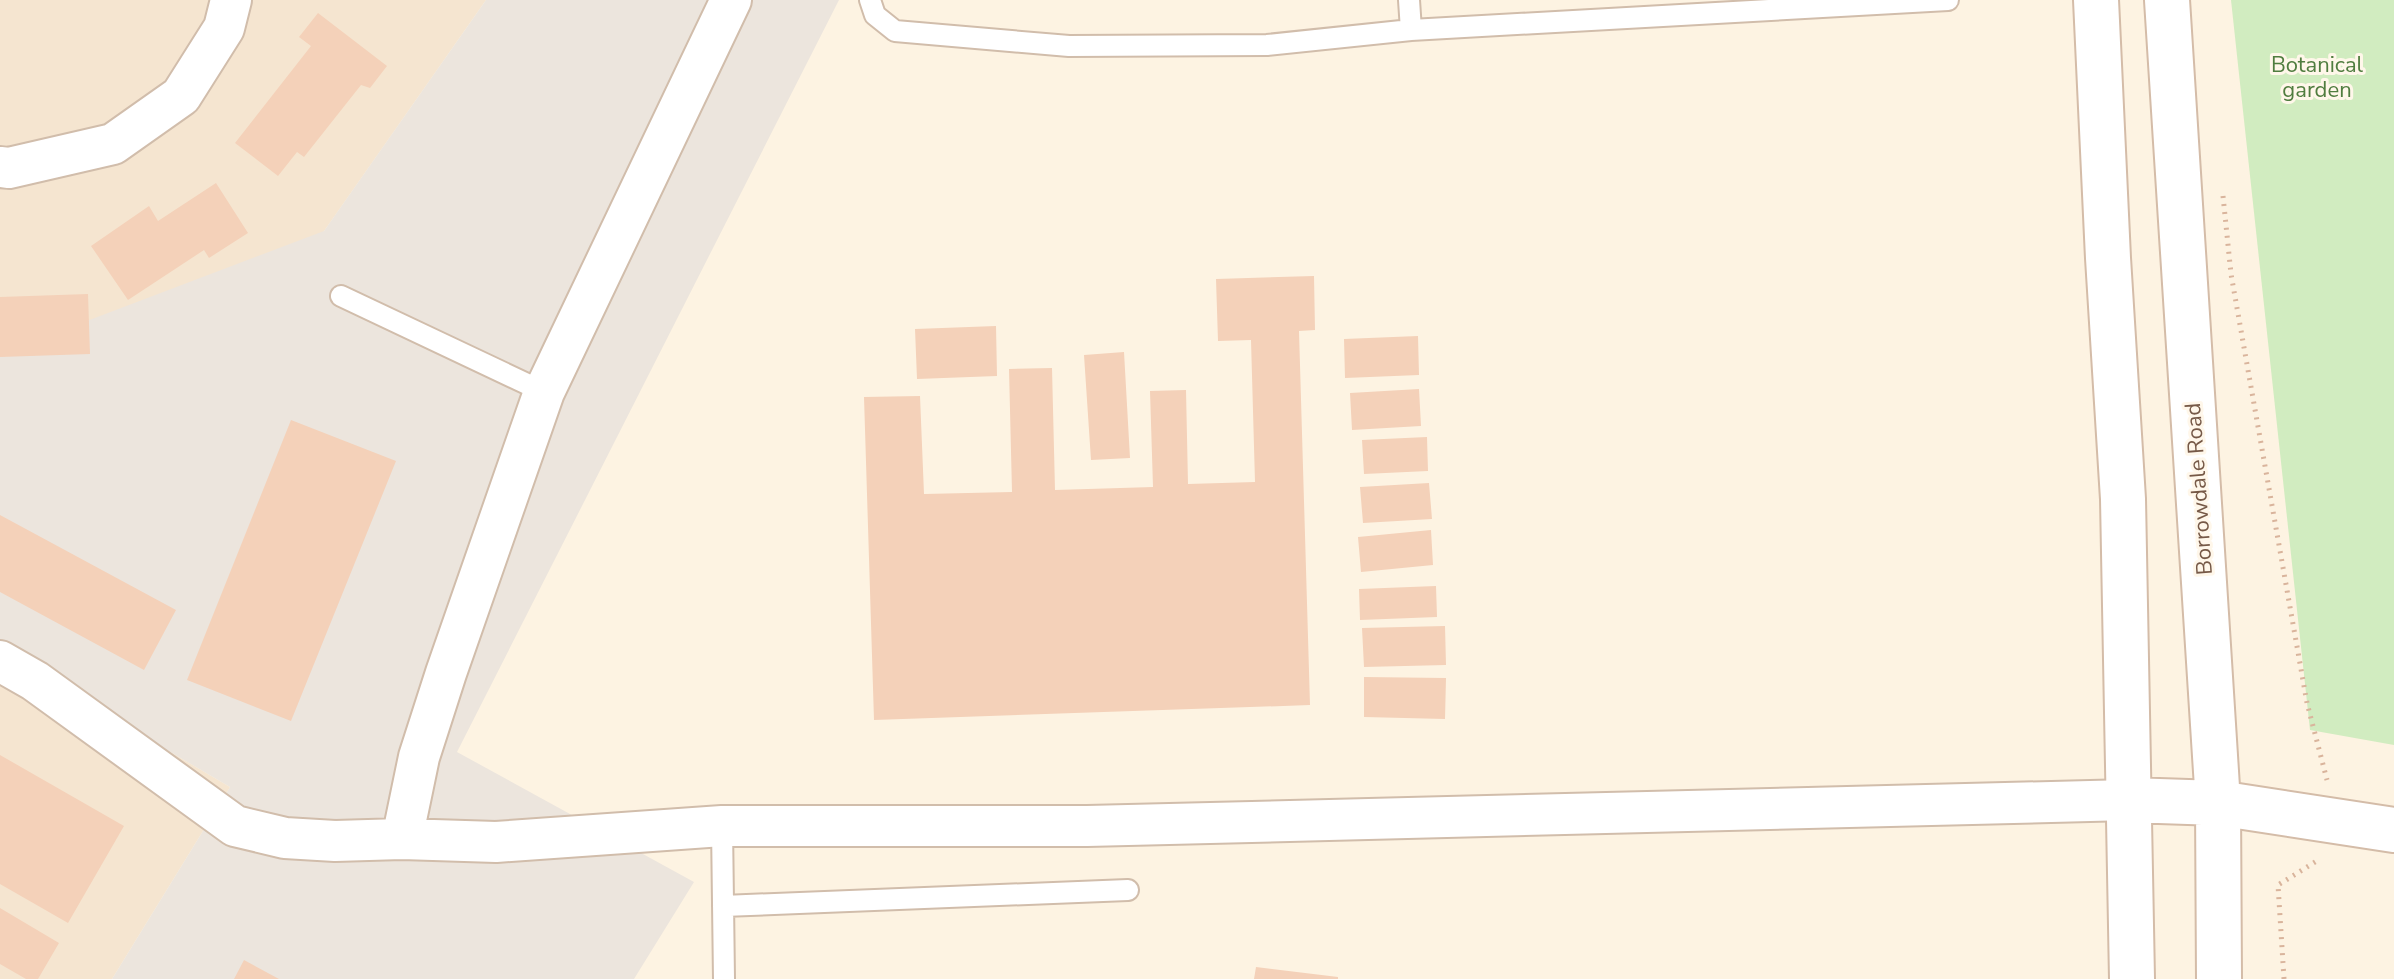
<svg xmlns="http://www.w3.org/2000/svg" width="2394" height="979" viewBox="0 0 2394 979" font-family="'Nunito Sans',sans-serif">
<style>
.residential{fill:#f5e5d0}
.industrial{fill:#ece5dd}
.green{fill:#d1ecc0}
.building{fill:#f4d1b9}
.lines{fill:none;stroke-linecap:round;stroke-linejoin:round}
.lane-casing{stroke:#d1bdab;stroke-width:24}
.street-casing{stroke:#d1bdab;stroke-width:44}
.secondary-casing{stroke:#d4bca8;stroke-width:48}
.path{stroke:#d9b49c;stroke-width:5;stroke-dasharray:2 6;stroke-linecap:butt}
.lane{stroke:#fff;stroke-width:20}
.street{stroke:#fff;stroke-width:40}
.secondary{stroke:#fff;stroke-width:44}
.labels{text-anchor:middle;stroke-width:6;stroke-linejoin:round;paint-order:stroke}
.park-label{font-size:22px;fill:#507d3f;stroke:#fff7ea}
.street-label{font-size:22px;fill:#765947;stroke:#fff7ea}
</style>
<rect width="100%" height="100%" fill="#fdf3e2"/>
<path class="residential" d="M0 0H486L308 254 0 356Z
M0 652 230 787 112 979H0Z"/>
<path class="industrial" d="M486 0H839L457 752 694 882 634 979H112L230 787 0 652V354L324 231Z"/>
<path class="green" d="M2231 0H2394V745L2310 730Z"/>
<path class="building" d="M318 13 387 66 370 88 361 85 304 157 297 152 278 176 235 143 311 46 299 37Z
M216 183 248 233 209 258 204 250 128 300 91 246 149 206 158 221Z
M1314 276 1315 330 1299 331 1310 705 874 720 864 397 920 396 924 494 1012 492 1009 369 1052 368 1055 490 1153 487 1150 391 1186 390 1188 484 1255 482 1251 340 1218 341 1216 279Z
M88 294 90 354 0 357V297Z
M996 326 997 376 917 379 915 329Z
M1418 336 1419 375 1345 378 1344 339Z
M1124 352 1130 458 1091 460 1084 355Z
M1419 389 1421 426 1352 430 1350 393Z
M291 420 396 461 291 721 187 680Z
M1427 437 1428 471 1364 474 1362 440Z
M1429 483 1432 519 1363 523 1360 487Z
M0 515 176 610 144 670 0 592Z
M1431 530 1433 565 1361 572 1358 537Z
M1436 586 1437 617 1360 620 1359 589Z
M1445 626 1446 665 1364 667 1362 628Z
M1364 677 1446 678 1445 719 1364 717Z
M0 755 124 826 68 923 0 884Z
M0 908 59 943 38 979H26L0 964Z
M244 960 279 979H234Z
M1256 967 1338 977V979H1254Z"/>
<g class="lines">
<defs>
<path id="lane" d="M870 0 875 15 895 31 1069 46 1267 45 1411 30 1948 0
M1409 0 1411 30
M341 296 544 392
M722 826 724 979
M723 906 1128 890"/>
<path id="street" d="M0 167 9 168 113 144 181 96 224 28 231 0
M0 661 35 681 235 826 285 838 335 841 402 839 496 842 722 826H1087L2129 800
M402 839 419 757 446 673 544 392 731 0"/>
<path id="secondary" d="M2096 0 2108 258 2123 499 2132 979
M2167 0 2218 803 2219 979
M2129 800 2218 803 2394 830"/>
</defs>
<use href="#lane" class="lane-casing"/>
<use href="#street" class="street-casing"/>
<use href="#secondary" class="secondary-casing"/>
<path class="path" d="M2223 196 2231 274 2307 703 2327 780
M2284 979 2278 885 2320 859"/>
<use href="#lane" class="lane"/>
<use href="#street" class="street"/>
<use href="#secondary" class="secondary"/>
</g>
<g class="labels">
<g class="park-label">
<text x="2317" y="72">Botanical<tspan x="2317" dy="25">garden</tspan></text>
</g>
<g class="street-label">
<text transform="translate(2198 489) rotate(-94)" y="8">Borrowdale Road</text>
</g>
</g>
</svg>
